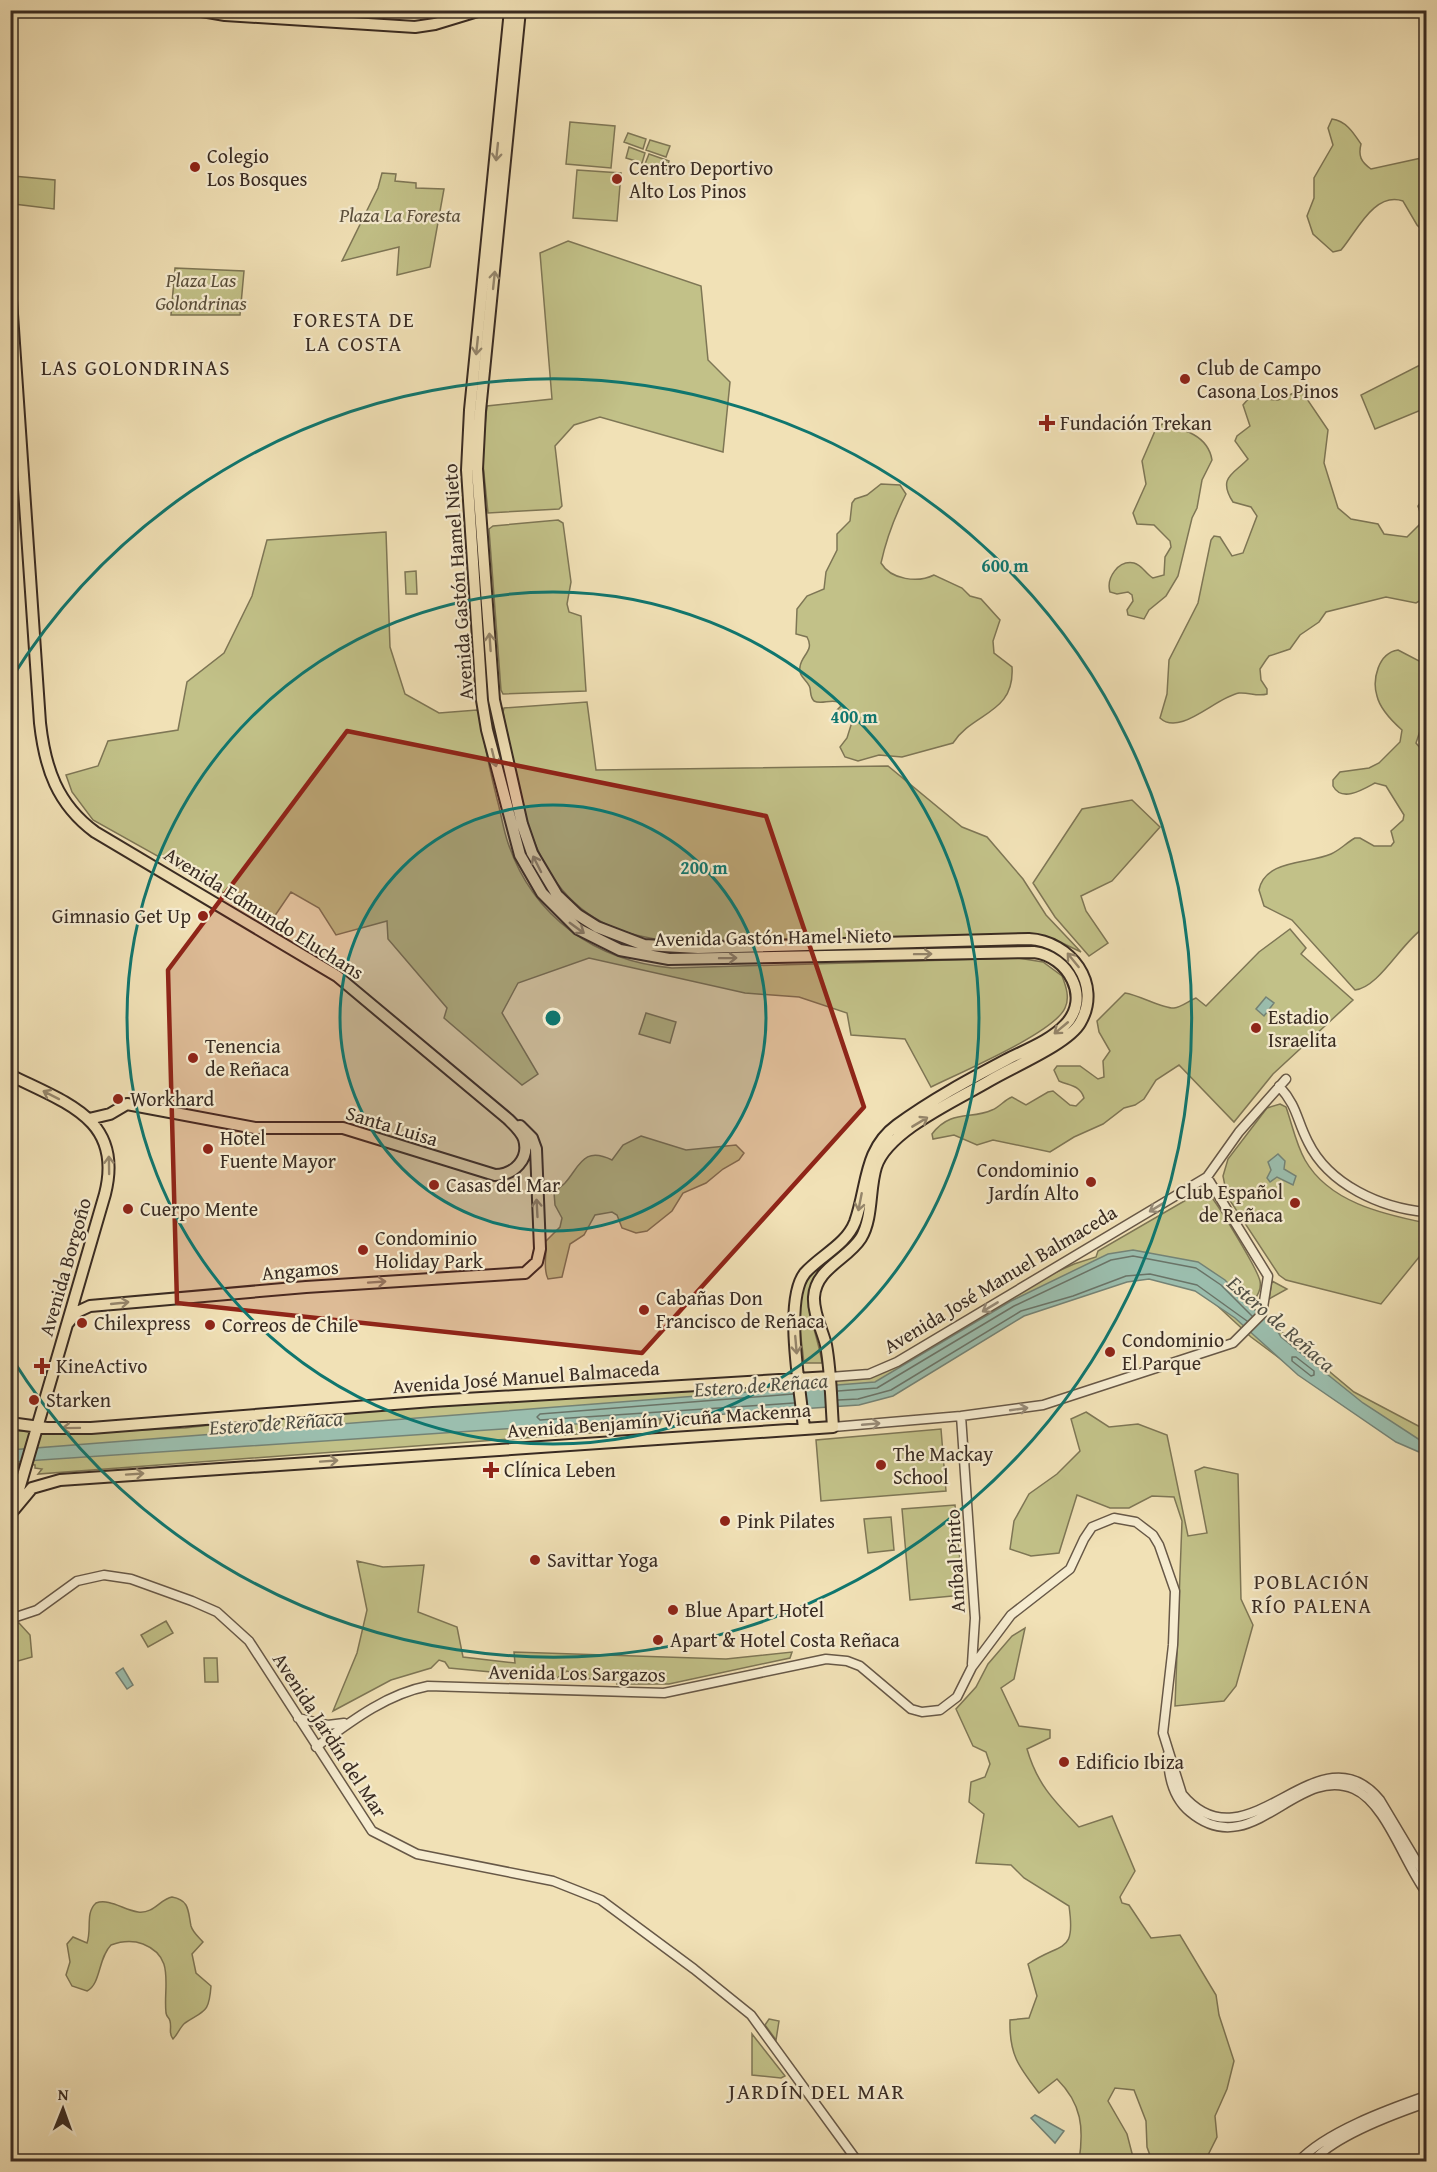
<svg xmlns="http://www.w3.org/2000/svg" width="1437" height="2172" viewBox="0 0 1437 2172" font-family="'Gentium Book Plus',serif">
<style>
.green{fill:#c2c188;stroke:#7e7655;stroke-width:1.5}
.water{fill:#9bbeae;stroke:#748376;stroke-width:1.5}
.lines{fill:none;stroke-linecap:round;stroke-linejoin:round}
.shore{stroke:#6a7468;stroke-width:1.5}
.minor-casing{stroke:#675847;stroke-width:11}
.major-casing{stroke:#392b22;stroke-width:14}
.minor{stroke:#f6ecd0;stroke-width:8}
.major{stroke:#f1e1b6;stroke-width:10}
.oneway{stroke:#95866c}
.oneway2{stroke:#988c79}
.marked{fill:#8f2418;fill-opacity:0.2;stroke:#8f2418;stroke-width:4.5;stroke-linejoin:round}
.ring{fill:none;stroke:#0f766e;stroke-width:3}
.poi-dot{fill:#8f2418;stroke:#f6ecd0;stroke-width:2}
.labels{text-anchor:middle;stroke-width:4.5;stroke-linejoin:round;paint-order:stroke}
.poi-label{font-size:20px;fill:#392b22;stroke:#f6ecd0;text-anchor:start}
.park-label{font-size:20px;font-style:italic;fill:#5b503c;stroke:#f6ecd0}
.street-label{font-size:20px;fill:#392b22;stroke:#f6ecd0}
.neighbourhood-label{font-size:21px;letter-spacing:1.5px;fill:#392b22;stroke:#f6ecd0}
.water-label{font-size:21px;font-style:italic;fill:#525045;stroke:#f6ecd0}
.quarter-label{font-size:22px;letter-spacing:1.5px;fill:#392b22;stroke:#f6ecd0}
.centre{fill:#0f766e;stroke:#f6ecd0;stroke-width:3}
.ring-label{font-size:18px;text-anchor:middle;font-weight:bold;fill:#0f766e;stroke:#f6ecd0;stroke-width:4.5;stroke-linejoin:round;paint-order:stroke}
</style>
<rect width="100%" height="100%" fill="#f1e1b6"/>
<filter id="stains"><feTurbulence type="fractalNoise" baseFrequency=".00333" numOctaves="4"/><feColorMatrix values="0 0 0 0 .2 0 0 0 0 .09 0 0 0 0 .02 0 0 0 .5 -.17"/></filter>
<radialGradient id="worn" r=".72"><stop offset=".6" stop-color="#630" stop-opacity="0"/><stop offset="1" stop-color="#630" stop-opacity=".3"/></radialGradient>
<path class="green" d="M245 11H319V16Z
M1332 119C1346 121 1353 132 1361 144 1358 156 1361 162 1371 169L1426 157V234L1417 225 1403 201C1374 191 1356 233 1341 250L1333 252 1313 234 1307 216 1314 198V178L1333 145 1328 128Z
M570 122 615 126 611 168 566 164Z
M628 133 646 139 643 149 624 142Z
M650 140 670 146 666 157 646 150Z
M629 147 645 153 642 163 626 158Z
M649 154 669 161 666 171 645 164Z
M577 170 621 173 617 221 573 218Z
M382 173 396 174 395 181 416 183V188L444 189 430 267 397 275 399 247 342 261 378 188Z
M13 176 55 180 54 209 14 204Z
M568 241 701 286 708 360 730 382 723 452 600 417 574 425 555 446 562 506 559 509 488 513 482 454 487 406 552 399 540 253Z
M175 268 244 271 240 315H171Z
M1422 364 1426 371V408L1375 429 1361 395Z
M1298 391 1303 393 1328 430 1324 463 1338 508 1351 519 1378 524 1384 534 1407 537 1423 521 1418 506 1426 494V581L1421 600 1416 603 1386 597 1326 612 1319 622 1300 635 1290 649 1269 656 1266 660 1260 669 1261 680 1267 689V694C1257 697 1249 692 1239 693 1216 697 1180 737 1160 718L1167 694 1169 660 1198 603 1211 540 1214 536 1220 537 1232 556 1243 553 1257 516 1251 507 1233 502C1217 477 1234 474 1248 459L1235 441 1237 436 1250 426 1243 405 1249 398 1278 400Z
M1162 424C1183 429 1208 435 1212 460L1202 480 1197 508 1192 518 1178 576 1166 596 1149 610 1144 619 1128 615 1127 610 1133 601 1132 595 1128 592 1117 594 1110 592C1106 578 1118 560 1134 563 1142 565 1146 574 1153 578L1164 575 1165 557 1171 547 1170 541 1154 525 1137 524 1133 513 1146 484 1142 461 1155 431Z
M881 484 900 485 906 494C895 516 886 540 881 563 891 580 918 583 934 575L962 588 970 596 981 599 1000 620 993 641 994 653 1012 667C1015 714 973 712 953 743L902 757 879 755 858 761 845 757 840 747 847 738 852 722 838 715 837 710 841 706 838 702C830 699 821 705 814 701 810 697 811 693 810 688 808 680 798 677 800 667 801 655 815 651 807 637L796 634 797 609 807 596 824 589 826 572 837 550V534L850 521 852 503 855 499 867 495Z
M558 520 563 523 571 582 567 604 569 612 581 616 586 691 503 694 501 690 489 529 493 526Z
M386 532 390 647 405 694 439 713 477 710 480 714C483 743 490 770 497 799 501 813 503 829 508 843 533 917 595 961 672 968L1018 958 1043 962 1062 976C1066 986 1070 998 1065 1008 1054 1033 959 1073 931 1087L905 1039 851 1035 847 1013 799 997 745 993 589 958 518 983 502 1013 538 1074 522 1085 444 1018 447 1008 388 939 387 921 336 935 319 908 291 892 272 920 93 820 72 792 66 775 98 766 108 741 178 730 187 682 224 653 252 596 267 540Z
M416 571 417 594H406L405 572Z
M1398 650 1419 661 1426 659V725L1420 731 1416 743 1426 755V926C1401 942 1380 987 1355 990L1292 920 1264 906 1259 890C1265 859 1309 864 1331 854 1340 850 1346 843 1355 838H1360L1374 846H1391L1394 842 1391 831 1403 820 1404 815 1386 786 1375 783C1364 789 1342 803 1333 786V780L1340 772 1369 768 1379 763 1400 742 1402 730C1393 722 1380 709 1377 696 1372 680 1378 653 1398 650Z
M587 702 596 770 888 766 962 827 987 837 1023 879 1046 915 1081 952 1054 939 1016 935 674 941C538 931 523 823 503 712L504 708Z
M489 713H492C511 825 528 933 661 952L937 947V950L680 955 630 949 580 926 551 898 525 859Z
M1132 800 1160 827 1112 881 1081 896 1086 911 1108 943 1089 956 1055 917 1033 883 1082 809Z
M1290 929 1306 948 1301 954 1353 1000 1273 1074 1234 1122 1179 1065 1156 1080 1144 1099 1135 1105 1124 1108 1103 1124 1074 1137 1050 1152 993 1140 977 1145 954 1135 933 1139 932 1134C951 1109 971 1120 992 1110 1000 1107 1004 1100 1012 1097L1026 1105 1048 1092 1053 1091 1070 1105 1076 1106 1084 1098C1080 1085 1070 1086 1059 1081L1054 1070 1057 1066H1080L1098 1079 1104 1077 1103 1061 1110 1051 1099 1032 1097 1021 1125 993C1139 995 1164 1009 1174 1008 1182 1007 1188 1001 1196 998L1206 1006 1259 952Z
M646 1013 676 1022 670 1043 639 1034Z
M1059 1035 898 1133C857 1171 879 1201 857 1236 844 1255 819 1264 812 1287 804 1311 819 1338 822 1363H804L798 1312 803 1287 815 1269 854 1236 862 1214 869 1172 881 1146 895 1132 990 1072Z
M1280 1104 1286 1107C1292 1124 1296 1144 1305 1160 1329 1202 1382 1214 1426 1223L1424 1251 1381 1304 1286 1280 1279 1275 1227 1196 1223 1176 1228 1159 1267 1108Z
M641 1136 686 1150 736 1145 744 1153 739 1160 723 1169 706 1183 683 1193 672 1211 647 1231 636 1233 622 1228 617 1215 612 1212 595 1215 584 1235 570 1244 562 1277 548 1279C542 1267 548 1255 545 1242L560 1227 562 1218 555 1205 554 1192C558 1189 562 1186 565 1183 580 1166 583 1146 612 1160L623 1145Z
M1205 1189C1215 1199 1257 1268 1260 1281 1262 1291 1255 1298 1251 1306L1354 1392 1426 1430V1453L1337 1401 1251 1337 1195 1285 1146 1274 1023 1311 903 1387 650 1420H661L658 1428 38 1474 42 1469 35 1468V1465L19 1463 16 1474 11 1472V1430L53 1434 185 1428 332 1411 878 1372 1030 1284 1074 1264 1096 1257 1098 1251Z
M1272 1281 1287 1289 1269 1299Z
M1086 1412 1109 1427 1138 1424 1167 1435 1188 1536 1207 1533 1195 1471 1204 1467 1238 1474 1241 1599 1253 1625 1236 1686 1224 1701 1175 1706 1182 1521 1174 1497 1152 1496 1129 1508H1110L1077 1495 1059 1553 1031 1556 1010 1549 1014 1521 1029 1494 1057 1474 1080 1451 1071 1419Z
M941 1429 946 1491 821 1501 816 1440Z
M955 1505 963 1595 910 1600 902 1509Z
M891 1517 894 1550 868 1553 864 1519Z
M357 1561 383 1567 424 1565 418 1612 457 1627 463 1657 515 1663 514 1652 726 1659 792 1652 790 1658 669 1684H617L618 1680 575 1678 573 1673 567 1671 557 1678 449 1668 445 1662 439 1660 431 1668 391 1680 333 1711 357 1653 367 1610Z
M166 1621 173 1633 148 1647 141 1635Z
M19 1623 30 1635 32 1657 11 1663V1626Z
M1025 1628 1014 1679 1001 1688 1019 1726 1050 1730V1738L1027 1749C1037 1784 1054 1801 1079 1827L1112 1816 1135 1871 1120 1897 1122 1903 1129 1905 1151 1938 1180 1935 1216 1995 1219 2015 1234 2061 1227 2089 1215 2116 1217 2137 1205 2161H1152L1147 2147 1146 2121 1134 2090 1115 2088 1108 2101 1127 2134 1134 2161H1079C1084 2128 1082 2104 1057 2079L1039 2093C1019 2067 1009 2055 1010 2020L1029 2018 1037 1996 1028 1964C1062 1941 1076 1955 1069 1906L1024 1878 1011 1865 976 1863 984 1814 969 1802 971 1782 985 1777 990 1764 986 1752 973 1746 956 1709 976 1687 988 1664 1012 1636Z
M204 1658H217L218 1682H205Z
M172 1897C190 1900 188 1912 191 1926 193 1933 199 1937 203 1942L192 1954 196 1973 211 1986C209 2013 205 2010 185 2023 180 2027 178 2034 173 2039 168 2033 172 2029 170 2021 169 2017 167 2018 166 2013 163 1986 176 1957 143 1944 132 1940 122 1941 111 1945 98 1958 101 1984 87 1991L72 1986 66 1975 70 1962 67 1944 73 1937 87 1943C92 1929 85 1913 96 1903 109 1898 124 1910 138 1912 154 1914 160 1899 172 1897Z
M769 2019 779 2021 776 2040 765 2025Z
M752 2034 785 2076 781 2078 752 2075Z"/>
<path class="water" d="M1266 997 1274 1003 1264 1016 1256 1009Z
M1278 1154 1285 1161 1284 1169 1296 1176 1293 1185 1277 1177 1270 1182 1267 1178 1271 1170 1268 1162Z
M1133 1250 1198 1262 1225 1280 1250 1307 1271 1320 1281 1337 1363 1403 1426 1444V1455L1396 1442 1298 1375 1235 1318 1195 1291 1149 1279 1127 1282 1024 1316 893 1396 859 1405 11 1462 10 1450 875 1382 1011 1301 1108 1254Z
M123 1668 133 1685 127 1689 116 1673Z
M1035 2115 1064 2131 1055 2143 1031 2118Z"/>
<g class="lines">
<path class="shore" d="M1292 1357H1296L1314 1371V1375L1311 1376 1292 1361Z
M838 1391 877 1388 1014 1306 1111 1260 1133 1256 1196 1268 1221 1285 1252 1316
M793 1394 540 1414 537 1417 540 1420 794 1403
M838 1400 858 1399 891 1390 1021 1311 1073 1296 1126 1276 1150 1274 1197 1285 1247 1321"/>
<defs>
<path id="minor" d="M1279 1086C1298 1107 1296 1119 1308 1142 1329 1185 1381 1208 1426 1212
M830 1377 869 1374 897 1362 1207 1177 1239 1132 1286 1079
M961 1416 975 1618 972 1664
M833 1427 961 1416 1043 1405 1233 1343 1262 1314 1268 1276 1207 1177
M10 1619 37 1610 77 1581 104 1575 131 1579 192 1601 217 1612 249 1641 372 1831 417 1854 553 1881 601 1900 694 1969 751 2015 858 2162
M298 1718 328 1725 344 1723
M316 1747C350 1722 386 1694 428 1686L664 1693 826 1659 847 1661 860 1666 911 1709 922 1712 940 1710 957 1697 972 1667 1011 1615 1070 1569 1084 1539 1092 1527 1114 1518 1136 1522 1153 1535 1159 1545 1175 1591 1173 1645 1163 1733 1182 1794C1248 1873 1318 1724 1380 1800L1426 1877
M1168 1754C1168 1775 1173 1798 1190 1812 1252 1864 1296 1764 1354 1789 1386 1803 1404 1863 1426 1892
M1298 2162C1325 2132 1389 2109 1426 2096
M1312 2162C1334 2136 1394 2114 1426 2103"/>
<path id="major" d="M196 10 225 15 415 27 435 24 481 10
M510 10 470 410 467 470 482 700 487 730 520 855 542 893 578 929 620 950 669 959 1034 952C1068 956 1092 998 1065 1025 1050 1041 1025 1050 1006 1060 970 1079 931 1100 897 1125 863 1150 868 1186 855 1222 846 1245 821 1255 805 1273 783 1300 801 1393 804 1429
M10 285 40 723C45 768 57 804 95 832L337 976 508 1119C514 1125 521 1131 524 1139 530 1159 514 1175 495 1175L343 1128H255L127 1104 110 1114 89 1119
M10 1075C66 1103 124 1119 105 1194L15 1503
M68 1323 77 1312 90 1306 306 1287 525 1273 537 1262 540 1249 536 1149 532 1138 520 1126
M10 1423 47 1428H91L432 1401 830 1377
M12 1512 32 1488 60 1480 833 1427C831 1400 831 1372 826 1345 822 1329 813 1313 814 1297 816 1268 847 1260 861 1238 873 1218 869 1189 876 1167 887 1131 957 1100 989 1081 1012 1067 1068 1044 1080 1023 1103 984 1070 941 1029 939L698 948 644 945 597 927 578 915 557 895 532 853 522 824 494 700 477 469 480 411 520 10"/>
</defs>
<use href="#minor" class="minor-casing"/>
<use href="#major" class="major-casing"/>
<use href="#minor" class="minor"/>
<use href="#major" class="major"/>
</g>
<defs><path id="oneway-shaft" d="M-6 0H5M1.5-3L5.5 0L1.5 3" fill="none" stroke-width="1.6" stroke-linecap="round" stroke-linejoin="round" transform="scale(1.5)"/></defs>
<g class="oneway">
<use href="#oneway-shaft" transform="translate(497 152) rotate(96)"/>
<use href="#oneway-shaft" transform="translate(494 280) rotate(-84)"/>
<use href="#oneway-shaft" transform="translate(477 346) rotate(96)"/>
<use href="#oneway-shaft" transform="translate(490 642) rotate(-94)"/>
<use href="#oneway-shaft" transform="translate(494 758) rotate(76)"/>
<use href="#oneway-shaft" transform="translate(537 864) rotate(-117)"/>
<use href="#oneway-shaft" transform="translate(577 928) rotate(36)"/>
<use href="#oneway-shaft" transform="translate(923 954) rotate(-1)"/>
<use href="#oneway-shaft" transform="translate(728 958) rotate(-1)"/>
<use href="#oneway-shaft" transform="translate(1073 960) rotate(-129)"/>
<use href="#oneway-shaft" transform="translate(1061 1028) rotate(140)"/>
<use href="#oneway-shaft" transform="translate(51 1095) rotate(-153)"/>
<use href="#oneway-shaft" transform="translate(920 1122) rotate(-31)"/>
<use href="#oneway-shaft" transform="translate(109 1165) rotate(-91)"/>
<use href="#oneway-shaft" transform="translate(860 1202) rotate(101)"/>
<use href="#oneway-shaft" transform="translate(537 1208) rotate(-93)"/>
<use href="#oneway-shaft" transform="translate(377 1282) rotate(-4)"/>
<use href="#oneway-shaft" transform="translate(120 1303) rotate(-6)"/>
<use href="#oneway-shaft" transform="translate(796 1345) rotate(85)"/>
<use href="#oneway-shaft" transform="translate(71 1428) rotate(179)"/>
<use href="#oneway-shaft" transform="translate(329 1461) rotate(-4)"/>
<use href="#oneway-shaft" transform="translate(135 1474) rotate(-4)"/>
</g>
<g class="oneway2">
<use href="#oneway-shaft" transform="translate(1157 1207) rotate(149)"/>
<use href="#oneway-shaft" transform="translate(990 1307) rotate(149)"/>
<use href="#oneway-shaft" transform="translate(1019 1409) rotate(-8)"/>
<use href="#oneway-shaft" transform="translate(871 1424) rotate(-5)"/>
</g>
<path class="marked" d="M347 731 766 816 864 1107 642 1353 177 1303 168 970Z"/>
<circle cx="553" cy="1018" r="213" fill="#0f766e" fill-opacity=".12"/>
<g class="ring">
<circle cx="553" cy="1018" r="213"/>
<circle cx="553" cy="1018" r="426"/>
<path d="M11 679A639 639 0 1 1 11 1357"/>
</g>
<g class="poi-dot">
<circle cx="195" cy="167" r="6"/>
<circle cx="617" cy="179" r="6"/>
<circle cx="1185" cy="379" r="6"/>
<path d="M1044 414h6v6h6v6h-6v6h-6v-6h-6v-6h6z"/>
<circle cx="203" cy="916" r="6"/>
<circle cx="1256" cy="1028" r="6"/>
<circle cx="193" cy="1058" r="6"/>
<circle cx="118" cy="1099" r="6"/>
<circle cx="208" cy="1149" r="6"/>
<circle cx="1091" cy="1182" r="6"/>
<circle cx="434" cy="1185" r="6"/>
<circle cx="1295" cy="1203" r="6"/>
<circle cx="128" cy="1209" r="6"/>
<circle cx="363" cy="1250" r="6"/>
<circle cx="644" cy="1310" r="6"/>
<circle cx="82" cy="1323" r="6"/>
<circle cx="210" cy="1325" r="6"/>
<circle cx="1110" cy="1352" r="6"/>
<path d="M39 1357h6v6h6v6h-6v6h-6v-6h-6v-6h6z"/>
<circle cx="34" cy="1400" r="6"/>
<circle cx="881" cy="1465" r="6"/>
<path d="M488 1461h6v6h6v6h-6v6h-6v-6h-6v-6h6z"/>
<circle cx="725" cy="1521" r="6"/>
<circle cx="535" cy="1560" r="6"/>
<circle cx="673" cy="1610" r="6"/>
<circle cx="658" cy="1640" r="6"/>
<circle cx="1064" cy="1762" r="6"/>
</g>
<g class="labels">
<g class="poi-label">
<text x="207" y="163">Colegio<tspan x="207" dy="23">Los Bosques</tspan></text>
<text x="629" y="175">Centro Deportivo<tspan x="629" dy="23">Alto Los Pinos</tspan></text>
<text x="1197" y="375">Club de Campo<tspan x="1197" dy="23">Casona Los Pinos</tspan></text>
<text x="1060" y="430">Fundación Trekan</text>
<text x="191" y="923" text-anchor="end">Gimnasio Get Up</text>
<text x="1268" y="1024">Estadio<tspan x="1268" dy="23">Israelita</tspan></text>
<text x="205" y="1053">Tenencia<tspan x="205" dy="23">de Reñaca</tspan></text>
<text x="130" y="1106">Workhard</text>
<text x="220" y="1145">Hotel<tspan x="220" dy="23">Fuente Mayor</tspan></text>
<text x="1079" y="1177" text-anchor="end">Condominio<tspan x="1079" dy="23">Jardín Alto</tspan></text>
<text x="446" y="1192">Casas del Mar</text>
<text x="1283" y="1199" text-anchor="end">Club Español<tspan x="1283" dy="23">de Reñaca</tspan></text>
<text x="140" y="1216">Cuerpo Mente</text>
<text x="375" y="1245">Condominio<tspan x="375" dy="23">Holiday Park</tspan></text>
<text x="656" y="1305">Cabañas Don<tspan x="656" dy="23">Francisco de Reñaca</tspan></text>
<text x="94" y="1330">Chilexpress</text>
<text x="222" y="1332">Correos de Chile</text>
<text x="1122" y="1347">Condominio<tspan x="1122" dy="23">El Parque</tspan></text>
<text x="56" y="1373">KineActivo</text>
<text x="46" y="1407">Starken</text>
<text x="893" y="1461">The Mackay<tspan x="893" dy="23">School</tspan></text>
<text x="504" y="1477">Clínica Leben</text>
<text x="737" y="1528">Pink Pilates</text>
<text x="547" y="1567">Savittar Yoga</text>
<text x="685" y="1617">Blue Apart Hotel</text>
<text x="670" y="1647">Apart &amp; Hotel Costa Reñaca</text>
<text x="1076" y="1769">Edificio Ibiza</text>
</g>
<g class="park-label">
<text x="400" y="222">Plaza La Foresta</text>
<text x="201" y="287">Plaza Las<tspan x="201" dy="23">Golondrinas</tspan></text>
</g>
<g class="street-label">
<text transform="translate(458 582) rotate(-94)" y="7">Avenida Gastón Hamel Nieto</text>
<text transform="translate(264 913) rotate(32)" y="7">Avenida Edmundo Eluchans</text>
<text transform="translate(773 937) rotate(-1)" y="7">Avenida Gastón Hamel Nieto</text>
<text transform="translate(392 1126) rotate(17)" y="7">Santa Luisa</text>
<text transform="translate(65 1267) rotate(-74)" y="7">Avenida Borgoño</text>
<text transform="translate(300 1270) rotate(-5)" y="7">Angamos</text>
<text transform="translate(1000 1279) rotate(-31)" y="7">Avenida José Manuel Balmaceda</text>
<text transform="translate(526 1377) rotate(-4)" y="7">Avenida José Manuel Balmaceda</text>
<text transform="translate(659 1420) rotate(-4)" y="7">Avenida Benjamín Vicuña Mackenna</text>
<text transform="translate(955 1561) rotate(-93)" y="7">Aníbal Pinto</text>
<text transform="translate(577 1673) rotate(1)" y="7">Avenida Los Sargazos</text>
<text transform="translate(330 1735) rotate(57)" y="7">Avenida Jardín del Mar</text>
</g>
<g class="neighbourhood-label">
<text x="354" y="327">FORESTA DE<tspan x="354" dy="24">LA COSTA</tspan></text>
<text x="136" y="375">LAS GOLONDRINAS</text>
<text x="1312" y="1589">POBLACIÓN<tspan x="1312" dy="24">RÍO PALENA</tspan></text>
</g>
<g class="water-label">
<text transform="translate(1281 1324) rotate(41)" y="7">Estero de Reñaca</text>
<text transform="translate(761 1385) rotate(-4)" y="7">Estero de Reñaca</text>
<text transform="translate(276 1423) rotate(-4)" y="7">Estero de Reñaca</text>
</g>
<g class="quarter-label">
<text x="817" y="2099">JARDÍN DEL MAR</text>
</g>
</g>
<circle cx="553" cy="1018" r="9" class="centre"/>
<g class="ring-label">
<text x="1005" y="572">600 m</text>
<text x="854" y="723">400 m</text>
<text x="704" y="874">200 m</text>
</g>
<rect width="1437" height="2172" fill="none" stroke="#f1e1b6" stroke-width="36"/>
<rect x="12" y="12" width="1413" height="2148" fill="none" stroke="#392b22" stroke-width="3"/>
<rect x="18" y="18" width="1401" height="2136" fill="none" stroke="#392b22" stroke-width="1.5"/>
<g transform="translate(63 2109) rotate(1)" stroke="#f6ecd0" stroke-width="4.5" paint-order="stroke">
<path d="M0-4.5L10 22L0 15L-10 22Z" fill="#392b22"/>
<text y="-9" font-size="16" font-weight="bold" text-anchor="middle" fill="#392b22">N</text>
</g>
<rect width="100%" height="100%" filter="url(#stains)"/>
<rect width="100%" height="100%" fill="url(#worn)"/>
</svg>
